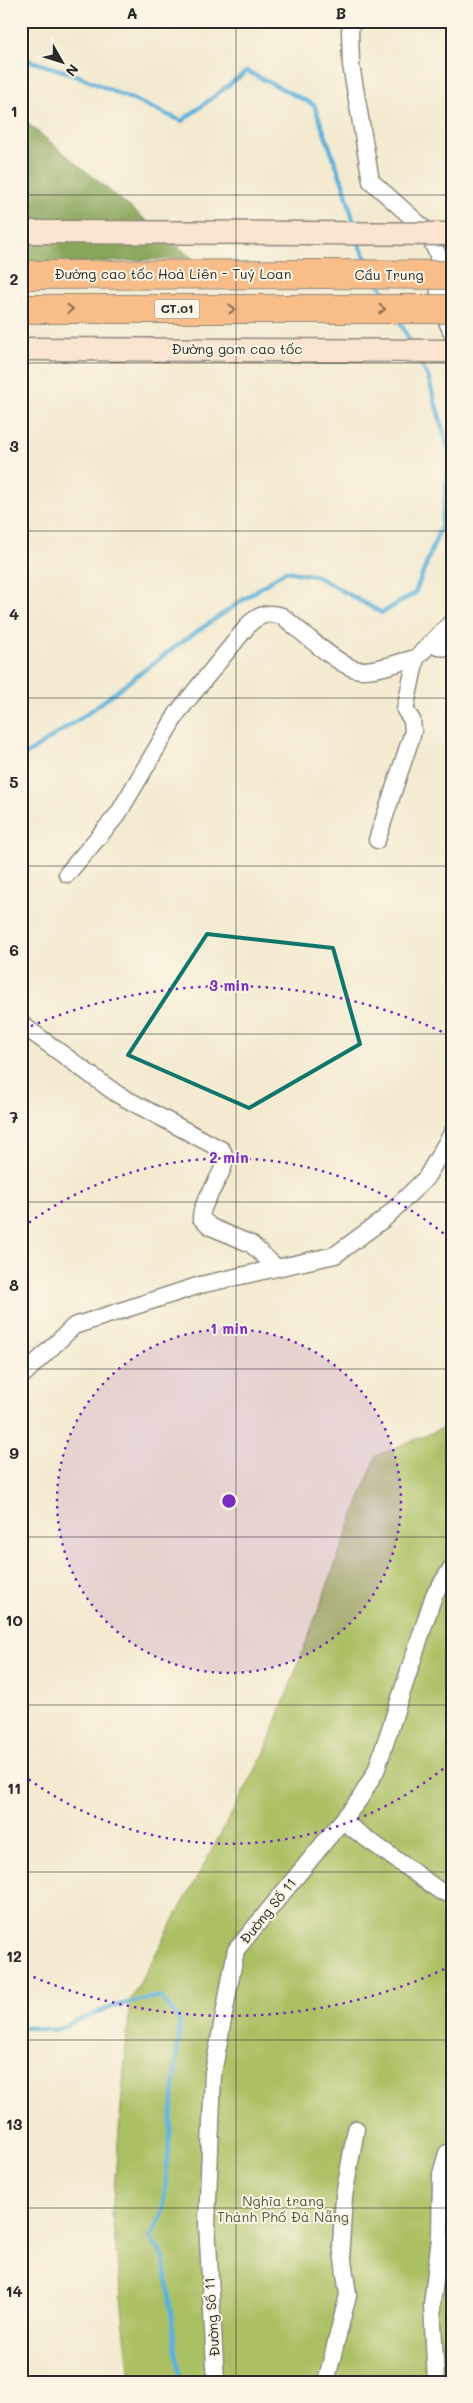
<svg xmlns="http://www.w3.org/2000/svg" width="473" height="2403" viewBox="0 0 473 2403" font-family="Mali,sans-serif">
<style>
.green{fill:#abc064;stroke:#6b7648}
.forest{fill:#88a65a;stroke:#5a6842}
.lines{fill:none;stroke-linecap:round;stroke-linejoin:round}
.stream{stroke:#5db1d9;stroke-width:4.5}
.minor-casing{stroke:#8f8a7e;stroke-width:19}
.secondary-casing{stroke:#8f8a7e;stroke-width:25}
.motorway-casing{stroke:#8f8a7e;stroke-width:30}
.minor{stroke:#fff;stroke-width:16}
.secondary{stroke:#fce5d0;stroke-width:22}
.motorway{stroke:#f8bd89;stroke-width:28}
.secondary-bridge-casing{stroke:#8f8a7e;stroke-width:25;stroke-linecap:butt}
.motorway-bridge-casing{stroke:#8f8a7e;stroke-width:30;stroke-linecap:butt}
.secondary-bridge{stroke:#fce5d0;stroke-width:22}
.motorway-bridge{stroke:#f8bd89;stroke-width:28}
.oneway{stroke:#876d55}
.marked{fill:none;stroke:#0f766e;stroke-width:4;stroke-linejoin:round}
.grid{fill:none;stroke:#2b2b2b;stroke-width:1;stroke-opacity:0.55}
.ring{fill:none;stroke:#7b2cbf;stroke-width:2.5;stroke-dasharray:2.5 5}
.labels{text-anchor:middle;stroke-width:4;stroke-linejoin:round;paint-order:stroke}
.shield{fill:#fcf5e5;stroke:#6a6863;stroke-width:1}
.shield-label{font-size:12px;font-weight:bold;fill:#2b2b2b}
.street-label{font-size:14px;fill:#2b2b2b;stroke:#fcf5e5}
.park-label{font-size:14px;fill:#51583c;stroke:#fcf5e5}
.centre{fill:#7b2cbf;stroke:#fcf5e5;stroke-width:2.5}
.ring-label{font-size:15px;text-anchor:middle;font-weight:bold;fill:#7b2cbf;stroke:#fcf5e5;stroke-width:4;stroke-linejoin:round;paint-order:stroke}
.neatline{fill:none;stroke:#2b2b2b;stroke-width:2}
.grid-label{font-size:16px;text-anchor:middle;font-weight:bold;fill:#2b2b2b}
</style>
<rect width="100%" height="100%" fill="#fcf5e5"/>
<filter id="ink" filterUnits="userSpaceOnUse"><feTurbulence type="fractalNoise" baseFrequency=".02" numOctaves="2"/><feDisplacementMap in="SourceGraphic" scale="10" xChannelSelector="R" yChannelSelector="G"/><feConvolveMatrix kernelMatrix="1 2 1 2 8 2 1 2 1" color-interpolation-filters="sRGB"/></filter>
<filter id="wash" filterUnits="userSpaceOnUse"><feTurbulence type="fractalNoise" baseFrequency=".0096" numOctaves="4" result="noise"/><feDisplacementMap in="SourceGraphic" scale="20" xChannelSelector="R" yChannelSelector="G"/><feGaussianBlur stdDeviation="1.12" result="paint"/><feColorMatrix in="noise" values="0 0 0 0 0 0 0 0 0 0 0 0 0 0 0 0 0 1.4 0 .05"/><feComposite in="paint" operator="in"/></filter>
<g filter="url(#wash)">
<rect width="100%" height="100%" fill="#f3ead0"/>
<path class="green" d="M452 1424V2382H130L112 2213 130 2001 265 1752 376 1456Z"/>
<path class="forest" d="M21 118 192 258 21 266Z"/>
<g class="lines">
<path class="stream" d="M21 58 76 75 182 121 247 71 314 105 345 189 355 228
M357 240 369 265
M380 285 388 300
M398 318 411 344
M21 758 88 713 176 646 285 571 316 576 382 613 415 593 441 526 450 454 428 377 418 358
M21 2027 54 2030 114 2006 160 1996 180 2021 163 2213 150 2238 164 2258 180 2382"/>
</g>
</g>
<g filter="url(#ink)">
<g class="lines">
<defs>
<path id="minor" d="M353 21 350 30 351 65 371 181 427 231 438 255 439 302 452 333
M438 647 452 648
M377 840 413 732 412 720 405 710 416 658 452 622
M67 874 118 814 178 712 250 623C261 614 268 612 282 616 299 629 341 669 360 670 378 671 399 662 416 658
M21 1024 117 1094 222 1150C234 1167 201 1197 201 1218L211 1227 251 1244 277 1268
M21 1377 74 1326 200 1285 335 1255 384 1219 426 1178 452 1133
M342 1821 440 1891 452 1895
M216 2382 207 2224 213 2073 236 1950 359 1800 376 1771 434 1595 452 1567
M326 2382 348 2295 341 2245 344 2196 356 2129
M436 2382 432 2305 440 2238 441 2174 447 2153"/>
<path id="secondary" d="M21 232 307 233
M21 349 452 351"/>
<path id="motorway" d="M21 275 326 274
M21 309H333"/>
</defs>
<use href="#minor" class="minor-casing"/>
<use href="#secondary" class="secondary-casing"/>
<use href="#motorway" class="motorway-casing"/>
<use href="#minor" class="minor"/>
<use href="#secondary" class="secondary"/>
<use href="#motorway" class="motorway"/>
<defs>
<path id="secondary-bridge" d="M307 233 452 234"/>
<path id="motorway-bridge" d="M326 274 452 275
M333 309H452"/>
</defs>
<use href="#secondary-bridge" class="secondary-bridge-casing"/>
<use href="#motorway-bridge" class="motorway-bridge-casing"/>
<use href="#secondary-bridge" class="secondary-bridge"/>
<use href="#motorway-bridge" class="motorway-bridge"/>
</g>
<defs><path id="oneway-chevron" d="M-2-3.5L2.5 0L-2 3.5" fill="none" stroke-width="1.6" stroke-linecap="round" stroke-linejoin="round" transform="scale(1.25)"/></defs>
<g class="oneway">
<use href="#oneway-chevron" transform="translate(70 309)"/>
<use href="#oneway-chevron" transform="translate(232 309)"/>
<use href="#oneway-chevron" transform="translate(382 309)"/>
</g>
</g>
<path class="marked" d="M207 934 333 948 360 1044 249 1108 128 1055Z"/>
<path class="grid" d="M236 21V2382M21 195H452M21 363H452M21 531H452M21 698H452M21 866H452M21 1034H452M21 1202H452M21 1369H452M21 1537H452M21 1705H452M21 1872H452M21 2040H452M21 2208H452"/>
<circle cx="229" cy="1501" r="172" fill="#7b2cbf" fill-opacity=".12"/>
<g class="ring">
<circle cx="229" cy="1501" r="172"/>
<path d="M449 1764A343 343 0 0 1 23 1775M23 1227A343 343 0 0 1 449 1238"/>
<path d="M451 1966A515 515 0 0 1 24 1973M24 1029A515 515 0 0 1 451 1036"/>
</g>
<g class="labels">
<rect class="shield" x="154.5" y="299.5" width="45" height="19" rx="4"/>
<g class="shield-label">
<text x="177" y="313">CT.01</text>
</g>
<g class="street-label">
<text x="173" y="279">Đường cao tốc Hoà Liên - Tuý Loan</text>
<text x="389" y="280">Cầu Trung</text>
<text x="237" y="354">Đường gom cao tốc</text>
<text transform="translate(268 1911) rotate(-51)" y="5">Đường Số 11</text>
<text transform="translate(212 2317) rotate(-94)" y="5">Đường Số 11</text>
</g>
<g class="park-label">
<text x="283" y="2206">Nghĩa trang<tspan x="283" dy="16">Thành Phố Đà Nẵng</tspan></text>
</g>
</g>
<circle cx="229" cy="1501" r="8" class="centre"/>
<g class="ring-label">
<text x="229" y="991">3 min</text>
<text x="229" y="1163">2 min</text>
<text x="229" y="1334">1 min</text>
</g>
<rect width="473" height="2403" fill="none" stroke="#fcf5e5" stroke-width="55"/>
<g transform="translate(62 62) rotate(129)" stroke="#fcf5e5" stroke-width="4" paint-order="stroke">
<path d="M0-4L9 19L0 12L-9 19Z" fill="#2b2b2b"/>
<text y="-8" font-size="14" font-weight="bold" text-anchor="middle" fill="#2b2b2b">N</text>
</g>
<rect x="28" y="28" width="418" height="2348" class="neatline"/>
<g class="grid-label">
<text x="132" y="19">A</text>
<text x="341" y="19">B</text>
<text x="14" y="117">1</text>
<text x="14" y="285">2</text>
<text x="14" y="452">3</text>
<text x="14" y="620">4</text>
<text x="14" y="788">5</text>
<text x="14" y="956">6</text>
<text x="14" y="1123">7</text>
<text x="14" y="1291">8</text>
<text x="14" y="1459">9</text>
<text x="14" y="1626">10</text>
<text x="14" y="1794">11</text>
<text x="14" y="1962">12</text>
<text x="14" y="2130">13</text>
<text x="14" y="2297">14</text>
</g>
</svg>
